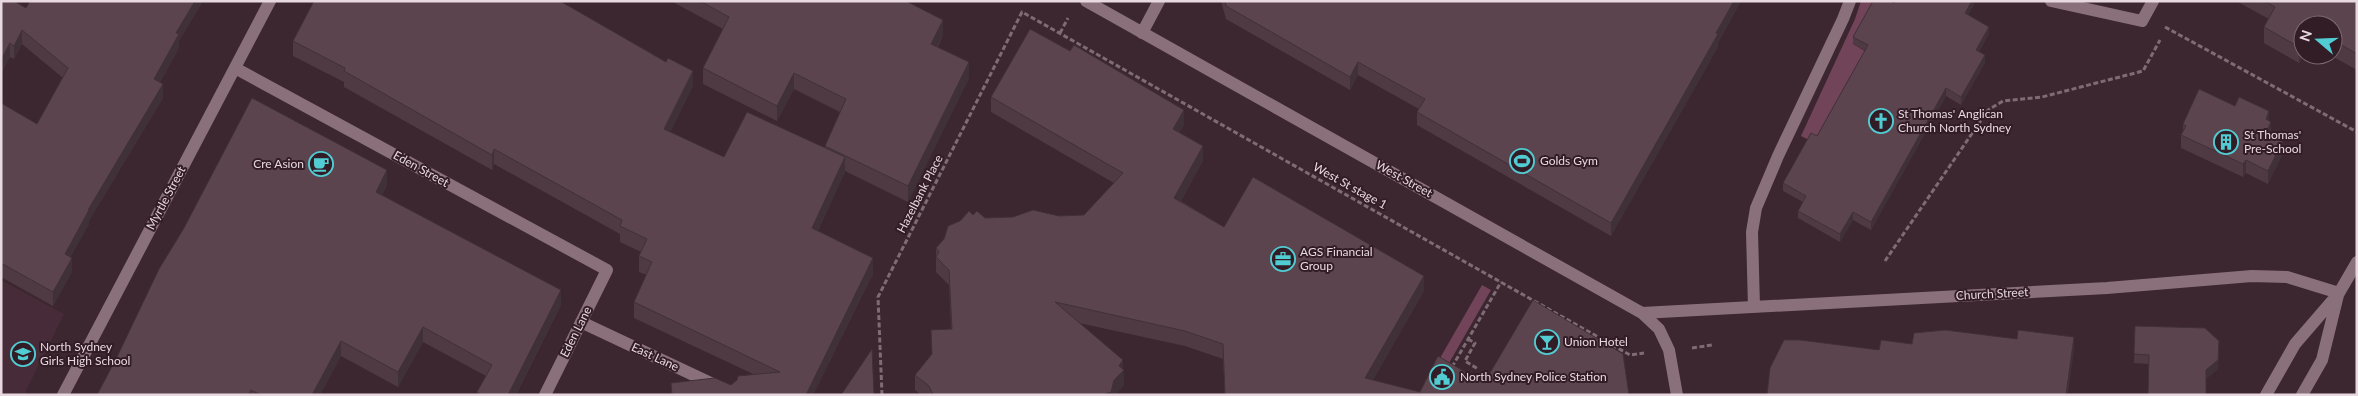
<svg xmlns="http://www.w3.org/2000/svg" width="2358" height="396" viewBox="0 0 2358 396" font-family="Lato,sans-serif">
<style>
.built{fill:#482b39}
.green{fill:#72445a}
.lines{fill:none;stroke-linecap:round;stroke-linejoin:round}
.path{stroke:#7e6b74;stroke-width:3;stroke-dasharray:5 2.5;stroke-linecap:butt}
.minor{stroke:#8a707b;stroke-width:12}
.wall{fill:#4f3a44}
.shaded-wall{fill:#403037}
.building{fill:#5c444f;stroke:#403037}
.labels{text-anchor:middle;stroke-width:4;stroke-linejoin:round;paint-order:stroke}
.poi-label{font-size:12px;fill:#e8d8df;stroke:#321c26;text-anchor:start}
.street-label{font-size:12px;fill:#e8d8df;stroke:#321c26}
</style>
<rect width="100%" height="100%" fill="#3c2630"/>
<path class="built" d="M1 280 64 314 24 395H1Z"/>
<path class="green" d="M1861 1H1878L1853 44 1868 53 1817 144 1801 136 1855 19Z
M1482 285 1491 290 1445 370 1436 365Z"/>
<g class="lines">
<path class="path" d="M2165 27 2357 132
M1060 33 1068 18
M1885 261 1988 110 2003 101 2042 97 2143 71 2160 40
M1468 339 1475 343 1465 361 1478 369
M1692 348 1712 345
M1452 367 1501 282
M882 395 878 297 1022 12 1630 355 1644 353"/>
<path class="minor" d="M1086 1 1642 313 1659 329 1669 350 1677 395
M2051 1 2142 21 2153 1
M1142 33 1159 1
M235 68 607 270 545 395
M1754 307 1752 232 1756 208 1778 156 1843 19 1850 1
M1642 313 2107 288 2252 276 2287 277 2339 293
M581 322 719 387
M63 395 270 1
M2266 395 2295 344 2339 293 2357 262
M2302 395 2322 360 2338 295"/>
</g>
<path class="wall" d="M1 1 26 8 30 1H203L179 41V48L160 82 163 98 89 221V224L70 257 72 272 53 306 1 277V103L37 124 63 78 22 44 14 59 10 57 1 74Z
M671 1H906L943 35 938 47 969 78 908 202 845 171 818 231 873 274 813 395H671V383L731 385 753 374 634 318V302L647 275 639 272V256L641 252 620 242V234L494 164 492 170 344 87V82L293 56V41L693 86 670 132 724 157 825 148V146L840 112 794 89 777 121 703 84V68L723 29Z
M1221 1H1741L1718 43V47L1611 236 1417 125V112L1419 109 1358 75 1350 90 1226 19Z
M1974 1V5L1968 15 1989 34 1979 52 1985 63 1961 105 1946 96 1871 230 1853 220 1840 242 1798 218V211L1803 202 1783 191V183L1817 136 1865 51 1853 44V37L1894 3Z
M2236 1H2357V70L2330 55H2333V25H2303V55L2299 63 2264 43V27L2269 19Z
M991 97 1184 125 1179 133 1203 161 1181 201 1224 227 1424 291 1373 380 1420 392 1484 383 1629 395H1225L1223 359 1185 346 1079 323 1123 369 1124 385 1115 395H921L915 390V375L932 354 931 330 951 329 949 285 936 272V248L973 215 985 218 1013 217 1084 215 1114 183 991 112Z
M2235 106 2269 121 2271 134 2283 153 2268 184 2246 173 2243 177 2181 148V135L2183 131V124Z
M387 185 382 195 561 305 516 395H477V392L486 376 423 342 398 387 341 356 320 395H97L184 228Z
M2135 326 2219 350 2218 369 2206 379 2149 364 2134 363Z"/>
<path class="shaded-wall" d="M195 1H203L179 41V48L154 92V79L176 33Z
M1734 1H1741L1718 43V47L1611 236V223Z
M1972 1H1974V5L1965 21V13Z
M943 20V35L931 59V44Z
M1989 27V34L1976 57V50Z
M22 30V44L14 59V46Z
M2303 40V55L2299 63V47Z
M10 43V57L1 74V60Z
M1985 55V63L1961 105V97Z
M969 62V78L908 202V186Z
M1358 62V75L1350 90V77Z
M693 71V86L664 145V129Z
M794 73V89L777 121V106Z
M163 84V98L89 221V224L65 268V254L88 210Z
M1946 88V96L1871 230V222Z
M1184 110V125L1173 144V129Z
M2269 111V124L2266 119Z
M2271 122V135L2266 132Z
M2283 140V153L2268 184V171Z
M1203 146V161L1174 213V198Z
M494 149V164L492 170V155Z
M845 157V173L812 244V228Z
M2246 160V173L2243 177V164Z
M387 170V185L376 207V192Z
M1853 212V220L1840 242V234Z
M72 258V272L53 306V292Z
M873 258V274L813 395H806Z
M1424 276V291L1365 394V378Z
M561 290V305L516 395H508Z
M423 327V342L398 387V372Z
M2074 337V351L2068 395H2066Z
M341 341V356L320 395H312Z
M2219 341 2218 369 2206 379V370Z
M1123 360 1124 385 1115 395H1102L1119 366Z"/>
<path class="building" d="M1 1H14L26 8 30 1H195L176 33 179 34 154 79 163 84 88 210H89L65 254 72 258 53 292 1 263V103L37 124 68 68 22 30 14 46 10 43 1 60Z
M314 1H560L666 62 668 58 693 71 664 129 724 157 747 112 845 157 812 228 873 258 806 395H672L671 383 715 378 731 385 737 380 738 376 780 372 634 302 652 262 639 256 647 239 620 226 622 220 494 149 492 155 344 71 345 68 293 41Z
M700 1H906L943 20 931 44 969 62 908 186 825 146 846 99 794 73 777 106 703 68 729 17Z
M1225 1H1734L1716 33 1718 34 1611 223 1417 112 1425 99 1358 62 1350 77 1226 6Z
M1873 1H1891L1894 3 1895 1H1972L1965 13 1989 27 1976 50 1985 55 1961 97 1946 88 1871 222 1853 212 1840 234 1798 211 1806 196 1783 183 1811 133 1817 136 1868 45 1853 37Z
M2265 1H2357V54L2333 40V25H2303V40L2299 47 2264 27 2275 7Z
M1030 29 1070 51 1074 45 1184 110 1173 129 1203 146 1174 198 1224 227 1253 177 1424 276 1365 378 1420 392 1438 356 1484 383 1533 300 1623 354 1629 395H1225L1223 344 1185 331 1055 302 1123 360 1119 366 1124 370 1114 380 1111 392 1102 395H933L929 386 915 375 932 354 931 330 952 329 949 270 936 257 939 252 936 248 944 239 948 226 960 221 969 211 973 215 977 211 985 218 1013 217 1033 210 1059 216 1084 215 1123 173 991 97Z
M2199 89 2235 106 2239 97 2269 111 2266 119 2271 122 2266 132 2283 140 2268 171 2246 160 2243 164 2181 135 2186 126 2183 124Z
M252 98 387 170 376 192 561 290 508 395H482L477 392 492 365 423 327 398 372 341 341 312 395H261L251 390 248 395H97L117 357 159 269 184 228Z
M2135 326 2205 328 2219 341 2218 360 2206 370V395H2148L2149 355 2134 354Z
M1945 330 2017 339 2018 330 2074 337 2066 395H1767L1770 368 1784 340H1800L1879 350 1881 340 1912 344 1914 333Z
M872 349 874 395H841Z"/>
<defs>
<symbol id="church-ring" viewBox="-11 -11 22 22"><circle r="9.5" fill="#321c26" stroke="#51ccd2" stroke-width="1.5"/><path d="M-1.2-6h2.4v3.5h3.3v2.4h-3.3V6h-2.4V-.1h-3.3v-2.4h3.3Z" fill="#51ccd2"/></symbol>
<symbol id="building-ring" viewBox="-11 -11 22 22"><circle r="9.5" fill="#321c26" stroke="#51ccd2" stroke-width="1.5"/><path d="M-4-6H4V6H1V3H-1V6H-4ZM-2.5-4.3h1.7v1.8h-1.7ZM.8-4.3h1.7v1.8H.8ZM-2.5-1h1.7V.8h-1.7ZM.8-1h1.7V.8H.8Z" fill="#51ccd2"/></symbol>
<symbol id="stadium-ring" viewBox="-11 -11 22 22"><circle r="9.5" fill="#321c26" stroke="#51ccd2" stroke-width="1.5"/><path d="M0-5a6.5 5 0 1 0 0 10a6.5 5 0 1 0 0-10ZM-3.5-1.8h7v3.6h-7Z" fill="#51ccd2"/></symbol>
<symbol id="cafe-ring" viewBox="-11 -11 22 22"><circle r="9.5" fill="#321c26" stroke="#51ccd2" stroke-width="1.5"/><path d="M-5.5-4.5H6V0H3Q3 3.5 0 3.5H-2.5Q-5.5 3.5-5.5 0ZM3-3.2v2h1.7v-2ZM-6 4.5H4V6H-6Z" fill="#51ccd2"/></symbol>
<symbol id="office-ring" viewBox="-11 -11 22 22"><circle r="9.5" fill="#321c26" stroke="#51ccd2" stroke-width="1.5"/><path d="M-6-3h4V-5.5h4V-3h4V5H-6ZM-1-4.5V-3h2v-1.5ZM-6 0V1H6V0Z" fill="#51ccd2"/></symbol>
<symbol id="bar-ring" viewBox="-11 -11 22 22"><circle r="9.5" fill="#321c26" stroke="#51ccd2" stroke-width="1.5"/><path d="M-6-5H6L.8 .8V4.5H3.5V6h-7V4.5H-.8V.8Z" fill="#51ccd2"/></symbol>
<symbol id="school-ring" viewBox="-11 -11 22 22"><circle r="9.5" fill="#321c26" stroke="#51ccd2" stroke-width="1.5"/><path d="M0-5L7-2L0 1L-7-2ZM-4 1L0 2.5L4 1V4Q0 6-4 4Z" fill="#51ccd2"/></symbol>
<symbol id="civic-ring" viewBox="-11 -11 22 22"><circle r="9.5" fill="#321c26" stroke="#51ccd2" stroke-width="1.5"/><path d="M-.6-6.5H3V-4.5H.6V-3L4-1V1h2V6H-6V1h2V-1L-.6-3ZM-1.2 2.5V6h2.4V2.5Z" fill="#51ccd2"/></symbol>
</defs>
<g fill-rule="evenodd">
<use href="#church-ring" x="1867" y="107" width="28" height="28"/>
<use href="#building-ring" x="2212" y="128" width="28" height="28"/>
<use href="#stadium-ring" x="1508" y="147" width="28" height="28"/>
<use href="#cafe-ring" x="307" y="150" width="28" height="28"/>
<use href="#office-ring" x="1269" y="245" width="28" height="28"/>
<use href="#bar-ring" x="1533" y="328" width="28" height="28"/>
<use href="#school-ring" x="9" y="340" width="28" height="28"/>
<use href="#civic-ring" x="1428" y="363" width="28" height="28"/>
</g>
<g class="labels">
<g class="poi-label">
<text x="1898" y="118">St Thomas' Anglican<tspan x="1898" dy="14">Church North Sydney</tspan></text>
<text x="2244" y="139">St Thomas'<tspan x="2244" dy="14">Pre-School</tspan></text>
<text x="1540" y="165">Golds Gym</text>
<text x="304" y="168" text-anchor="end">Cre Asion</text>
<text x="1300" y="256">AGS Financial<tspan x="1300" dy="14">Group</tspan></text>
<text x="1564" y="346">Union Hotel</text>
<text x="40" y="351">North Sydney<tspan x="40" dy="14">Girls High School</tspan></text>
<text x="1460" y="381">North Sydney Police Station</text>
</g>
<g class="street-label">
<text transform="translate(421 169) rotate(29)" y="4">Eden Street</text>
<text transform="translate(1404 179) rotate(29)" y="4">West Street</text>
<text transform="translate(1350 186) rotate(29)" y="4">West St stage 1</text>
<text transform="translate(920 194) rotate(-63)" y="4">Hazelbank Place</text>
<text transform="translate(166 198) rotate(-62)" y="4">Myrtle Street</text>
<text transform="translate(1992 294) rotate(-3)" y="4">Church Street</text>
<text transform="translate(576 332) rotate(-63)" y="4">Eden Lane</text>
<text transform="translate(655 357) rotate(25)" y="4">East Lane</text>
</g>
</g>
<rect width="2358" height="396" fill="none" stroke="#e8d8df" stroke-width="5"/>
<g transform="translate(2318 40) rotate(289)"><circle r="24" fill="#321c26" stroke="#7b6770"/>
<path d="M0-4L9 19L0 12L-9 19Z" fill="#51ccd2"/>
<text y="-8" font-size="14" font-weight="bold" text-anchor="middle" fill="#e8d8df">N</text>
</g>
</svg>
